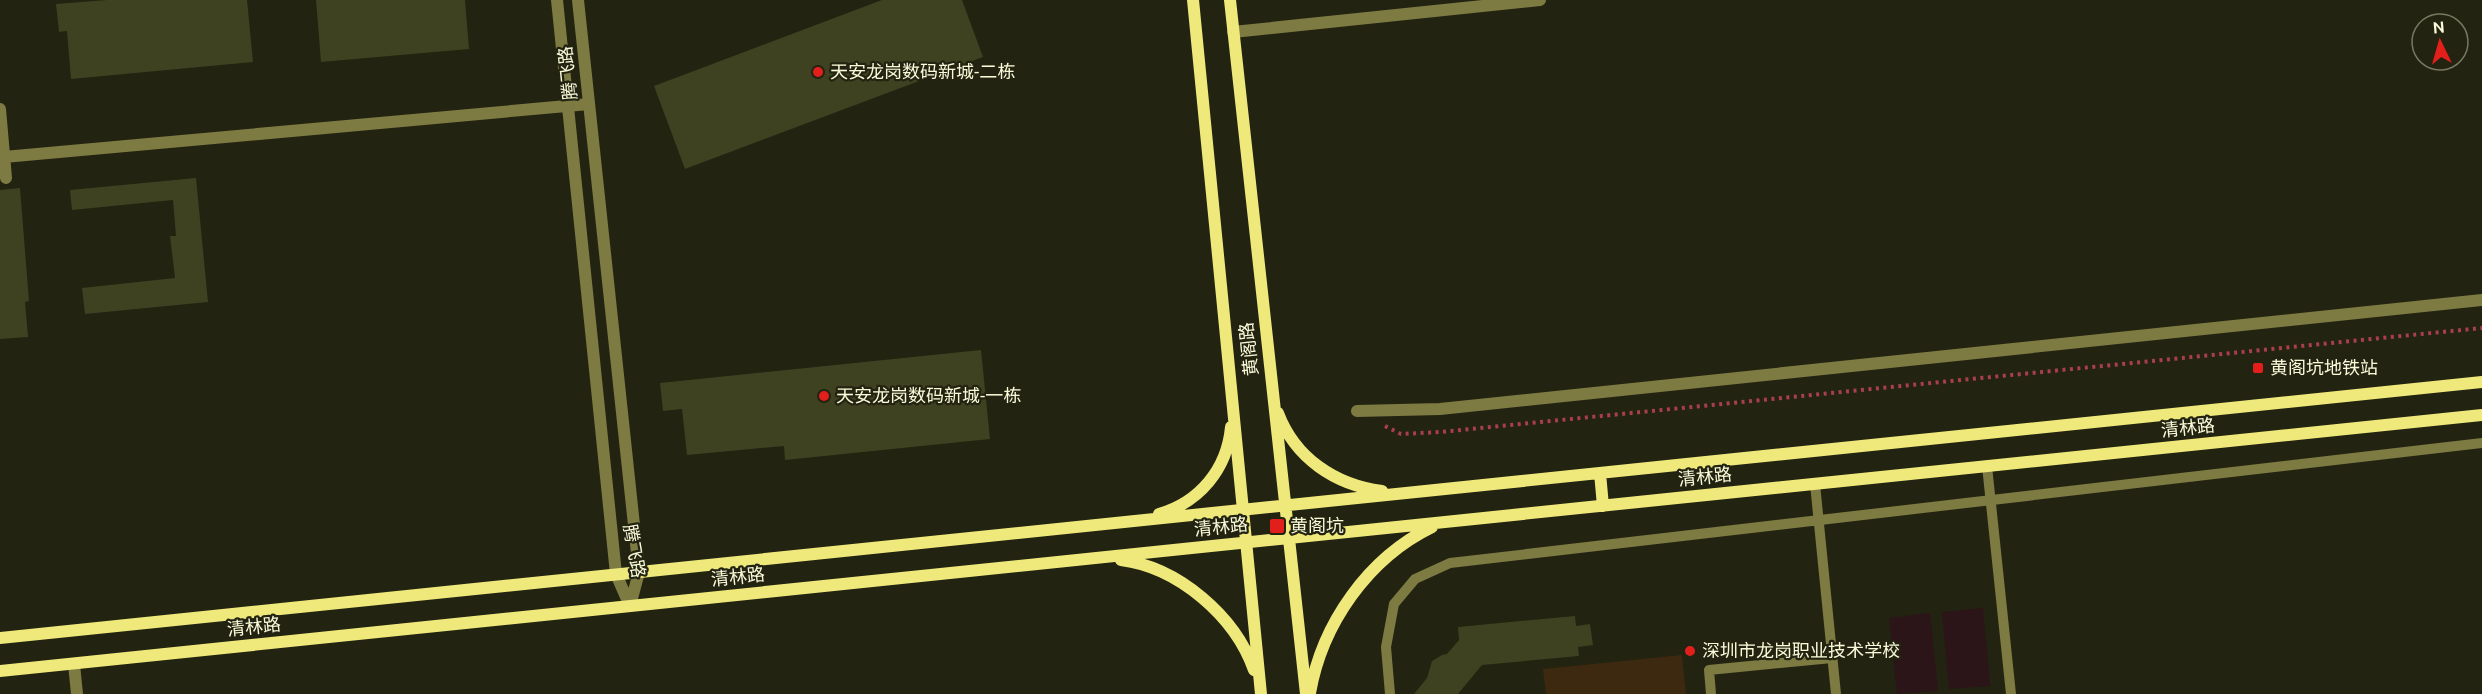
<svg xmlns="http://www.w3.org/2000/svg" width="2482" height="694" viewBox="0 0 2482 694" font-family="Ubuntu,'Noto Sans SC',sans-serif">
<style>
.green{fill:#2c1518}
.water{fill:#3d2910}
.building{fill:#3e4220}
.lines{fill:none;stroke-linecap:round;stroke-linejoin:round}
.path{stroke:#a93e4d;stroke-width:4;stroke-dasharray:3 4.5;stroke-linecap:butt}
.service{stroke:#7d7a42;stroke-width:10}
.pedestrian{stroke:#7d7a42;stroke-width:12}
.minor{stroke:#7d7a42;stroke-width:12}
.tertiary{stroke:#7d7a42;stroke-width:12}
.secondary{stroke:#efe87b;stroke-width:12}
.poi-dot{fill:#e31f1c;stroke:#222311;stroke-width:2}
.labels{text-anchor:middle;stroke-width:4.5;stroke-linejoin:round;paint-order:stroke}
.poi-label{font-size:18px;fill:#f9fad8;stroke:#222311;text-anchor:start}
.street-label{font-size:18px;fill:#f9fad8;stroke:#222311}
</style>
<rect width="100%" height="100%" fill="#222311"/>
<path class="green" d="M1983 608 1990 686 1949 689 1942 612Z
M1930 613 1938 691 1897 694 1889 618Z"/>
<path class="water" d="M1682 655 1686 694H1546L1543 669Z"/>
<path class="building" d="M107 0H247L253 62 71 79 67 31 59 32 56 4Z
M316 0H465L469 49 321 62Z
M882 0H962L983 57 685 169 654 86Z
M196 178 208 302 85 314 82 288 175 278 170 236H176L173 200 72 210 70 190Z
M20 188 29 301 25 302 28 337 0 339V190Z
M981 350 990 439 785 460 784 446 687 455 682 409 663 411 660 383Z
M1575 616 1576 626 1590 624 1593 645 1578 647 1579 656 1482 665 1458 694H1414L1427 678 1432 661 1442 655 1447 654 1459 640 1458 627Z"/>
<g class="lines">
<path class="path" d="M1385 426 1401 434 1441 432 2482 328"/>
<path class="service" d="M1987 466 2011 694
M1815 484 1836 694
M1390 694 1386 647 1394 604 1415 579 1450 563 2482 443
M1711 694 1709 670 1832 658"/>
<path class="pedestrian" d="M1357 411 1440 409 2482 300"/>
<path class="minor" d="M1233 32 1540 0
M0 109 6 178
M4 157 589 104
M74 664 77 694"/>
<path class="tertiary" d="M557 0 616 574 630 606
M578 0 639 572 630 606"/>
<path class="secondary" d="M1193 0 1261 694
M1230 0 1306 694
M1278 413C1295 458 1335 485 1382 491
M1600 473 1603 506
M1159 514C1200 502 1227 469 1231 427
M1121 560C1178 567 1235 616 1254 670
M0 638 2482 382
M0 671 2482 415
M1310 693C1322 624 1368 558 1432 527"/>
</g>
<g class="poi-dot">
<circle cx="818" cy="72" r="6"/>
<rect x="2252" y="362" width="12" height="12" rx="3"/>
<circle cx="824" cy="396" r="6"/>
<rect x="1269" y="518" width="16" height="16" rx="3"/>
<circle cx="1690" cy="651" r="6"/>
</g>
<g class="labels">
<g class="poi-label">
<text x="830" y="78">天安龙岗数码新城-二栋</text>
<text x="2270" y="374">黄阁坑地铁站</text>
<text x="836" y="402">天安龙岗数码新城-一栋</text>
<text x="1290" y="532">黄阁坑</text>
<text x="1702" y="657">深圳市龙岗职业技术学校</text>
</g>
<g class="street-label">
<text transform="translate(568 73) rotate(-96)" y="6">腾飞路</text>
<text transform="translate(1249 349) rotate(-96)" y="6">黄阁路</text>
<text transform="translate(2188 428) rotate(-6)" y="6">清林路</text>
<text transform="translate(1705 477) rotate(-6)" y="6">清林路</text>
<text transform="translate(1221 527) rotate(-6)" y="6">清林路</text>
<text transform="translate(634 551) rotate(80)" y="6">腾飞路</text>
<text transform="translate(738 577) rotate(-6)" y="6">清林路</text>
<text transform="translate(254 627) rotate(-6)" y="6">清林路</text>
</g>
</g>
<g transform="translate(2440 42) rotate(355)"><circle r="28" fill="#222311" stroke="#787961" stroke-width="1.5"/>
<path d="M0-4.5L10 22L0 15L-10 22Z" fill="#e31f1c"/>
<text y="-9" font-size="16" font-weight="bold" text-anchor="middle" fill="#f9fad8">N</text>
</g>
</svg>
